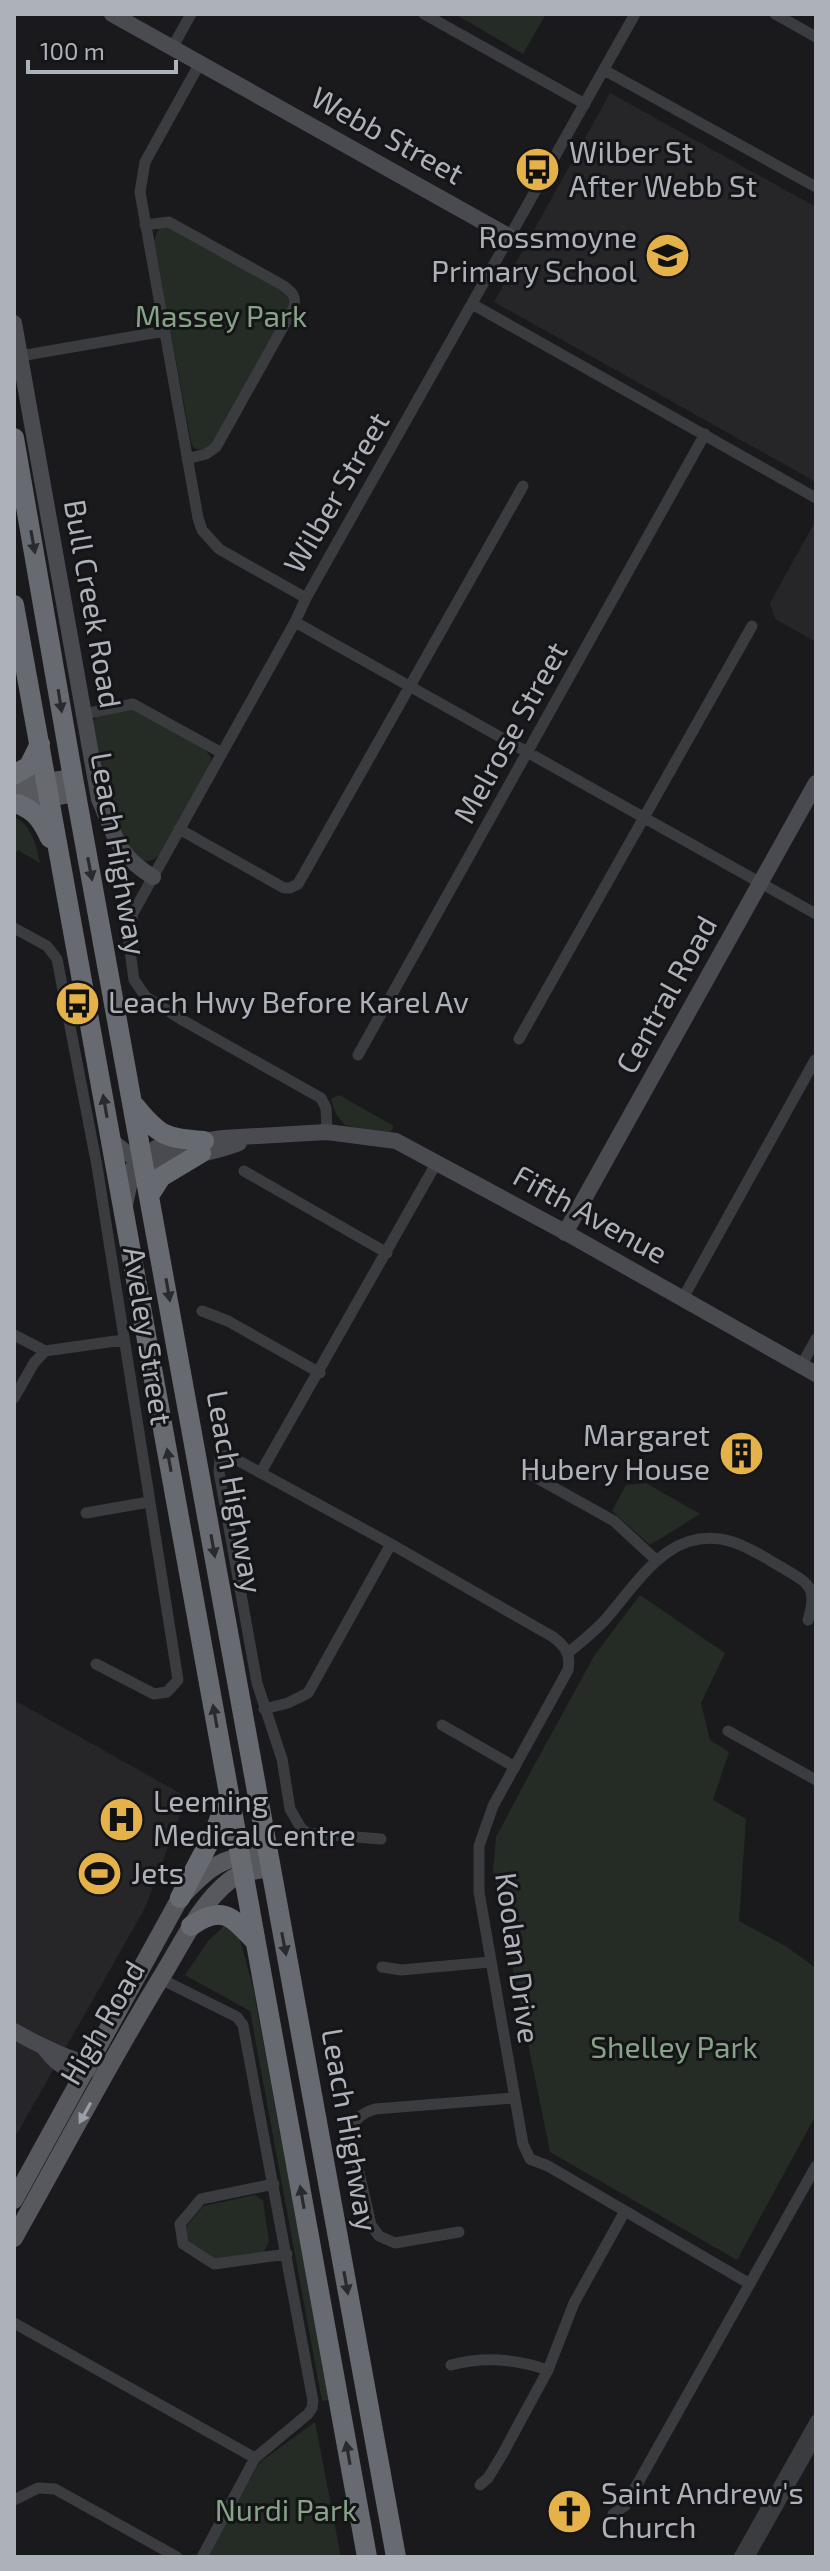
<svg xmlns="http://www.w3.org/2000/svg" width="830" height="2571" viewBox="0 0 830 2571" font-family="'Exo 2',sans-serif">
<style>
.built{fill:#262629}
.green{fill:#242c25}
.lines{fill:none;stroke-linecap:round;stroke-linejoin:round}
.street{stroke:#3b3c40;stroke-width:11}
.secondary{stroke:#494b50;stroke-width:16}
.primary{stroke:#57595f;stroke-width:18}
.highway{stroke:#676a71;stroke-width:20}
.oneway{fill:#2a2a2e}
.oneway2{fill:#9c9fa8}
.labels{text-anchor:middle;stroke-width:6;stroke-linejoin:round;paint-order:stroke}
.street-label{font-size:30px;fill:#adb1ba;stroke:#151517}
.poi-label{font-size:30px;fill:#adb1ba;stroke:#151517;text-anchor:start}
.park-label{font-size:30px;fill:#86a388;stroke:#151517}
</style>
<rect width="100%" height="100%" fill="#1a1a1c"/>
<path class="built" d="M610 93 816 207V482L494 302Z
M816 520V642L775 619 770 603Z
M14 1700 187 1797 145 1908 14 2139Z"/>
<path class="green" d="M455 14H546L523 54Z
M164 227 171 228 286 293 289 299 288 307 212 444C206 450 202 451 194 448L191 442 154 241 158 230Z
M133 709 205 749 211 758 210 765 160 854C151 864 143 862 132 856L104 797 92 723 96 717Z
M14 817C31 824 37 846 40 863L18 850 14 856Z
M339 1095 394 1126 388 1136 345 1125 336 1114 331 1099Z
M646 1483 700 1514 650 1545 612 1511 626 1485Z
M640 1595 725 1653 701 1703 710 1740 729 1752 713 1800 746 1819 739 1921 787 1947 816 1968V2115L737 2260 550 2152 493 1871 496 1837 530 1773 594 1656Z
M225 1925 238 1933 253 1987 329 2400 322 2401 250 2011 185 1975 208 1941Z
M255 2195 263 2201 269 2241 264 2252 214 2259 186 2240V2227L203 2206Z
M315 2422 341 2557H205L260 2462Z"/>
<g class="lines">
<path class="street" d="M424 14 585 104
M775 14 816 37
M172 48 191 14
M200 63 145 162 140 192 198 518 202 530 219 549 306 598
M604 70 816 187
M145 225 169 222 284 286C293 293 297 297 293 309L216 447 206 454 187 459
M472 304 816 498
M20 356 165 331
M295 622 816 914
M84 714 133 704 222 753
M179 829 284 888H290L298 884 523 486
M14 928 47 946 57 959 97 1166 178 1680 167 1692 154 1694 96 1664
M519 1039 752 626
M358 1055 705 434
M327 1132 326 1108 321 1098 184 1021 146 997 134 980 128 936 133 913 295 622 306 598 635 14
M244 1171 387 1253
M683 1298 815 1060
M202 1311 228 1321 320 1373
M14 1335 45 1351
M801 1366 816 1339
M14 1398 34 1363 45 1351 123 1340
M261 1472 437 1162
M526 1472 614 1521 656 1560
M86 1513 149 1502
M568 1653C581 1642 594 1632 605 1620 640 1580 671 1523 733 1542 751 1548 767 1559 783 1568 810 1584 818 1588 808 1620
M264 1709 288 1703 308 1693 391 1544
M442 1725 515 1767
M728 1731 816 1780
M381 1839 307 1833 301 1828 290 1809 282 1759 257 1683 219 1472 220 1458 228 1455 391 1544 553 1637C565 1646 571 1654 568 1670L493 1806 479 1846V1892L523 2144 530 2159 548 2166 750 2284
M382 1967 401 1970 490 1962
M161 1979 237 2017 243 2025 313 2401 312 2408 308 2414 255 2458 202 2557
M274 2184 201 2199 180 2224 183 2244 214 2264 287 2254
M459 2232 395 2243 379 2236 371 2225 350 2133C355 2119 360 2114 375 2109L514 2098
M14 2323 255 2458
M451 2365C485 2356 515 2359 548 2370
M480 2485 488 2478 502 2455 548 2370 574 2303 625 2211
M14 2500 38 2488 55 2489 177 2557
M613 2514 625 2506 816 2166
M739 2557 816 2420
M749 2557 816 2438"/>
<path class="secondary" d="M112 14 510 237
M14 323 99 799C115 836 117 855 153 877
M111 1140C120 1148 131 1158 144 1161 162 1165 221 1150 239 1143
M125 1205 133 1167 144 1161 156 1148 223 1138 327 1132 396 1141 563 1231 816 1374
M565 1233 816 783
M14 2031C26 2038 73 2063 85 2061 89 2060 92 2057 96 2055
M45 2049C57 2065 72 2077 92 2069"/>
<path class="primary" d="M14 787 73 778
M14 804 76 793
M14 2200 180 1898C211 1864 222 1858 267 1851
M14 2238C63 2151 110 2061 162 1976 182 1944 199 1905 229 1881 241 1872 256 1870 270 1868"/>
<path class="highway" d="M14 438 73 778 396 2557
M14 605 367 2557
M14 775 29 766 40 744
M18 804C36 811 42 821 50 838
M135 1106C160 1137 166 1138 204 1141
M150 1194 161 1177 201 1153
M180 1898 214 1833 228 1797
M191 1926C223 1904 232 1917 256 1942"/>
</g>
<defs><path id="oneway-solid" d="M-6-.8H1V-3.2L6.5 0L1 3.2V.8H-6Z" transform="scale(2)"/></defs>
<g class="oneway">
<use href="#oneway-solid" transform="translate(33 542) rotate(80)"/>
<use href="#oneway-solid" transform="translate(60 701) rotate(81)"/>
<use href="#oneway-solid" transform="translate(90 869) rotate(79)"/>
<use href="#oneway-solid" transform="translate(105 1106) rotate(-100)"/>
<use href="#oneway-solid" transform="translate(168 1290) rotate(80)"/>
<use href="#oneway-solid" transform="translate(169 1460) rotate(-100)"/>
<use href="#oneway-solid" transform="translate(213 1546) rotate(80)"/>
<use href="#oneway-solid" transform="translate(215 1716) rotate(-100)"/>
<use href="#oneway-solid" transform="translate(284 1944) rotate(79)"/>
<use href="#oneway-solid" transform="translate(302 2197) rotate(-100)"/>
<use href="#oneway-solid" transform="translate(346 2283) rotate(80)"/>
<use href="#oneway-solid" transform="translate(348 2453) rotate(-100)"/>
</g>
<use class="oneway2" href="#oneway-solid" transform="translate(85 2113) rotate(119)"/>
<defs>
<symbol id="bus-disc" viewBox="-11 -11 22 22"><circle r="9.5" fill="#e4b249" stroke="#151517"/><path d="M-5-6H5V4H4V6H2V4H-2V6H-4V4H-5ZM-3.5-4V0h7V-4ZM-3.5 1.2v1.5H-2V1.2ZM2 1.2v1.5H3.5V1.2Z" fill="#111"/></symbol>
<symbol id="school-disc" viewBox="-11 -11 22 22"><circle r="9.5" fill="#e4b249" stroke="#151517"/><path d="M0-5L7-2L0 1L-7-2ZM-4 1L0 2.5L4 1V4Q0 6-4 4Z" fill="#111"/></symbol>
<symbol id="building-disc" viewBox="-11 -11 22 22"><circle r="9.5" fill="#e4b249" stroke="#151517"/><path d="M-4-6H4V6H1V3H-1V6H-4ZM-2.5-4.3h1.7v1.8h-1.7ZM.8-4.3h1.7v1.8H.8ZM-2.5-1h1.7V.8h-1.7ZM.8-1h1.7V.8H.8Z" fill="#111"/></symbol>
<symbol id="hospital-disc" viewBox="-11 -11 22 22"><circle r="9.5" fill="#e4b249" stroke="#151517"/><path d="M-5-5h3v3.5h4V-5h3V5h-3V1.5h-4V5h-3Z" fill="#111"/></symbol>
<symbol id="stadium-disc" viewBox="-11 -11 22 22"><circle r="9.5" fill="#e4b249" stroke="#151517"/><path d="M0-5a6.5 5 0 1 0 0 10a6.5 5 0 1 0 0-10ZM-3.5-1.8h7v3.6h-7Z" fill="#111"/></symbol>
<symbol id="church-disc" viewBox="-11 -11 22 22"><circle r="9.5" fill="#e4b249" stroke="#151517"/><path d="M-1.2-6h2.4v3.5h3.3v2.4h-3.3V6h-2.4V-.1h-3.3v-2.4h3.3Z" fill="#111"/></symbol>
</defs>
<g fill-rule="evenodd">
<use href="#bus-disc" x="512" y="144" width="51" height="51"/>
<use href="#school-disc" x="642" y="230" width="51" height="51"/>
<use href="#bus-disc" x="52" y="978" width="51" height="51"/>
<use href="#building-disc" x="716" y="1428" width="51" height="51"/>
<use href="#hospital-disc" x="96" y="1794" width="51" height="51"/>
<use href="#stadium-disc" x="74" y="1848" width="51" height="51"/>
<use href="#church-disc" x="544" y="2486" width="51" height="51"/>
</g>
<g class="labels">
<g class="street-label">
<text transform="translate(387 136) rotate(29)" y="10">Webb Street</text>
<text transform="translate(337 493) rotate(-60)" y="10">Wilber Street</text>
<text transform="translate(92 604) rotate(80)" y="10">Bull Creek Road</text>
<text transform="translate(511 733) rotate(-61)" y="10">Melrose Street</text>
<text transform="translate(118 854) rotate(80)" y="10">Leach Highway</text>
<text transform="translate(667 995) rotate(-61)" y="10">Central Road</text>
<text transform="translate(590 1215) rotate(29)" y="10">Fifth Avenue</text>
<text transform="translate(147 1336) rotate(81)" y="10">Aveley Street</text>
<text transform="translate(234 1492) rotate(80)" y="10">Leach Highway</text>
<text transform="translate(517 1958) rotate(82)" y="10">Koolan Drive</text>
<text transform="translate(103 2023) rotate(-60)" y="10">High Road</text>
<text transform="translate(349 2130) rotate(80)" y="10">Leach Highway</text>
</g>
<g class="poi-label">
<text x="569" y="163">Wilber St<tspan x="569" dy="34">After Webb St</tspan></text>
<text x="637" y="248" text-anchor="end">Rossmoyne<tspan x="637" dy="34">Primary School</tspan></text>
<text x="108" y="1013">Leach Hwy Before Karel Av</text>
<text x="710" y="1446" text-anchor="end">Margaret<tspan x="710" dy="34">Hubery House</tspan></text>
<text x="153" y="1812">Leeming<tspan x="153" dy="34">Medical Centre</tspan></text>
<text x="131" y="1884">Jets</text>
<text x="601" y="2504">Saint Andrew's<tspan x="601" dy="34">Church</tspan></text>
</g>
<g class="park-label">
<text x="221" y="327">Massey Park</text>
<text x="674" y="2058">Shelley Park</text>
<text x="286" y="2521">Nurdi Park</text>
</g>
</g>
<rect width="830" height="2571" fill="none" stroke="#adb1ba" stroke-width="32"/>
<path d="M28 60v12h148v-12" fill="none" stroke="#adb1ba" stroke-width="4"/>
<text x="40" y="60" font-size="24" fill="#adb1ba" stroke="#151517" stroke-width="6" paint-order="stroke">100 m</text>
</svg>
